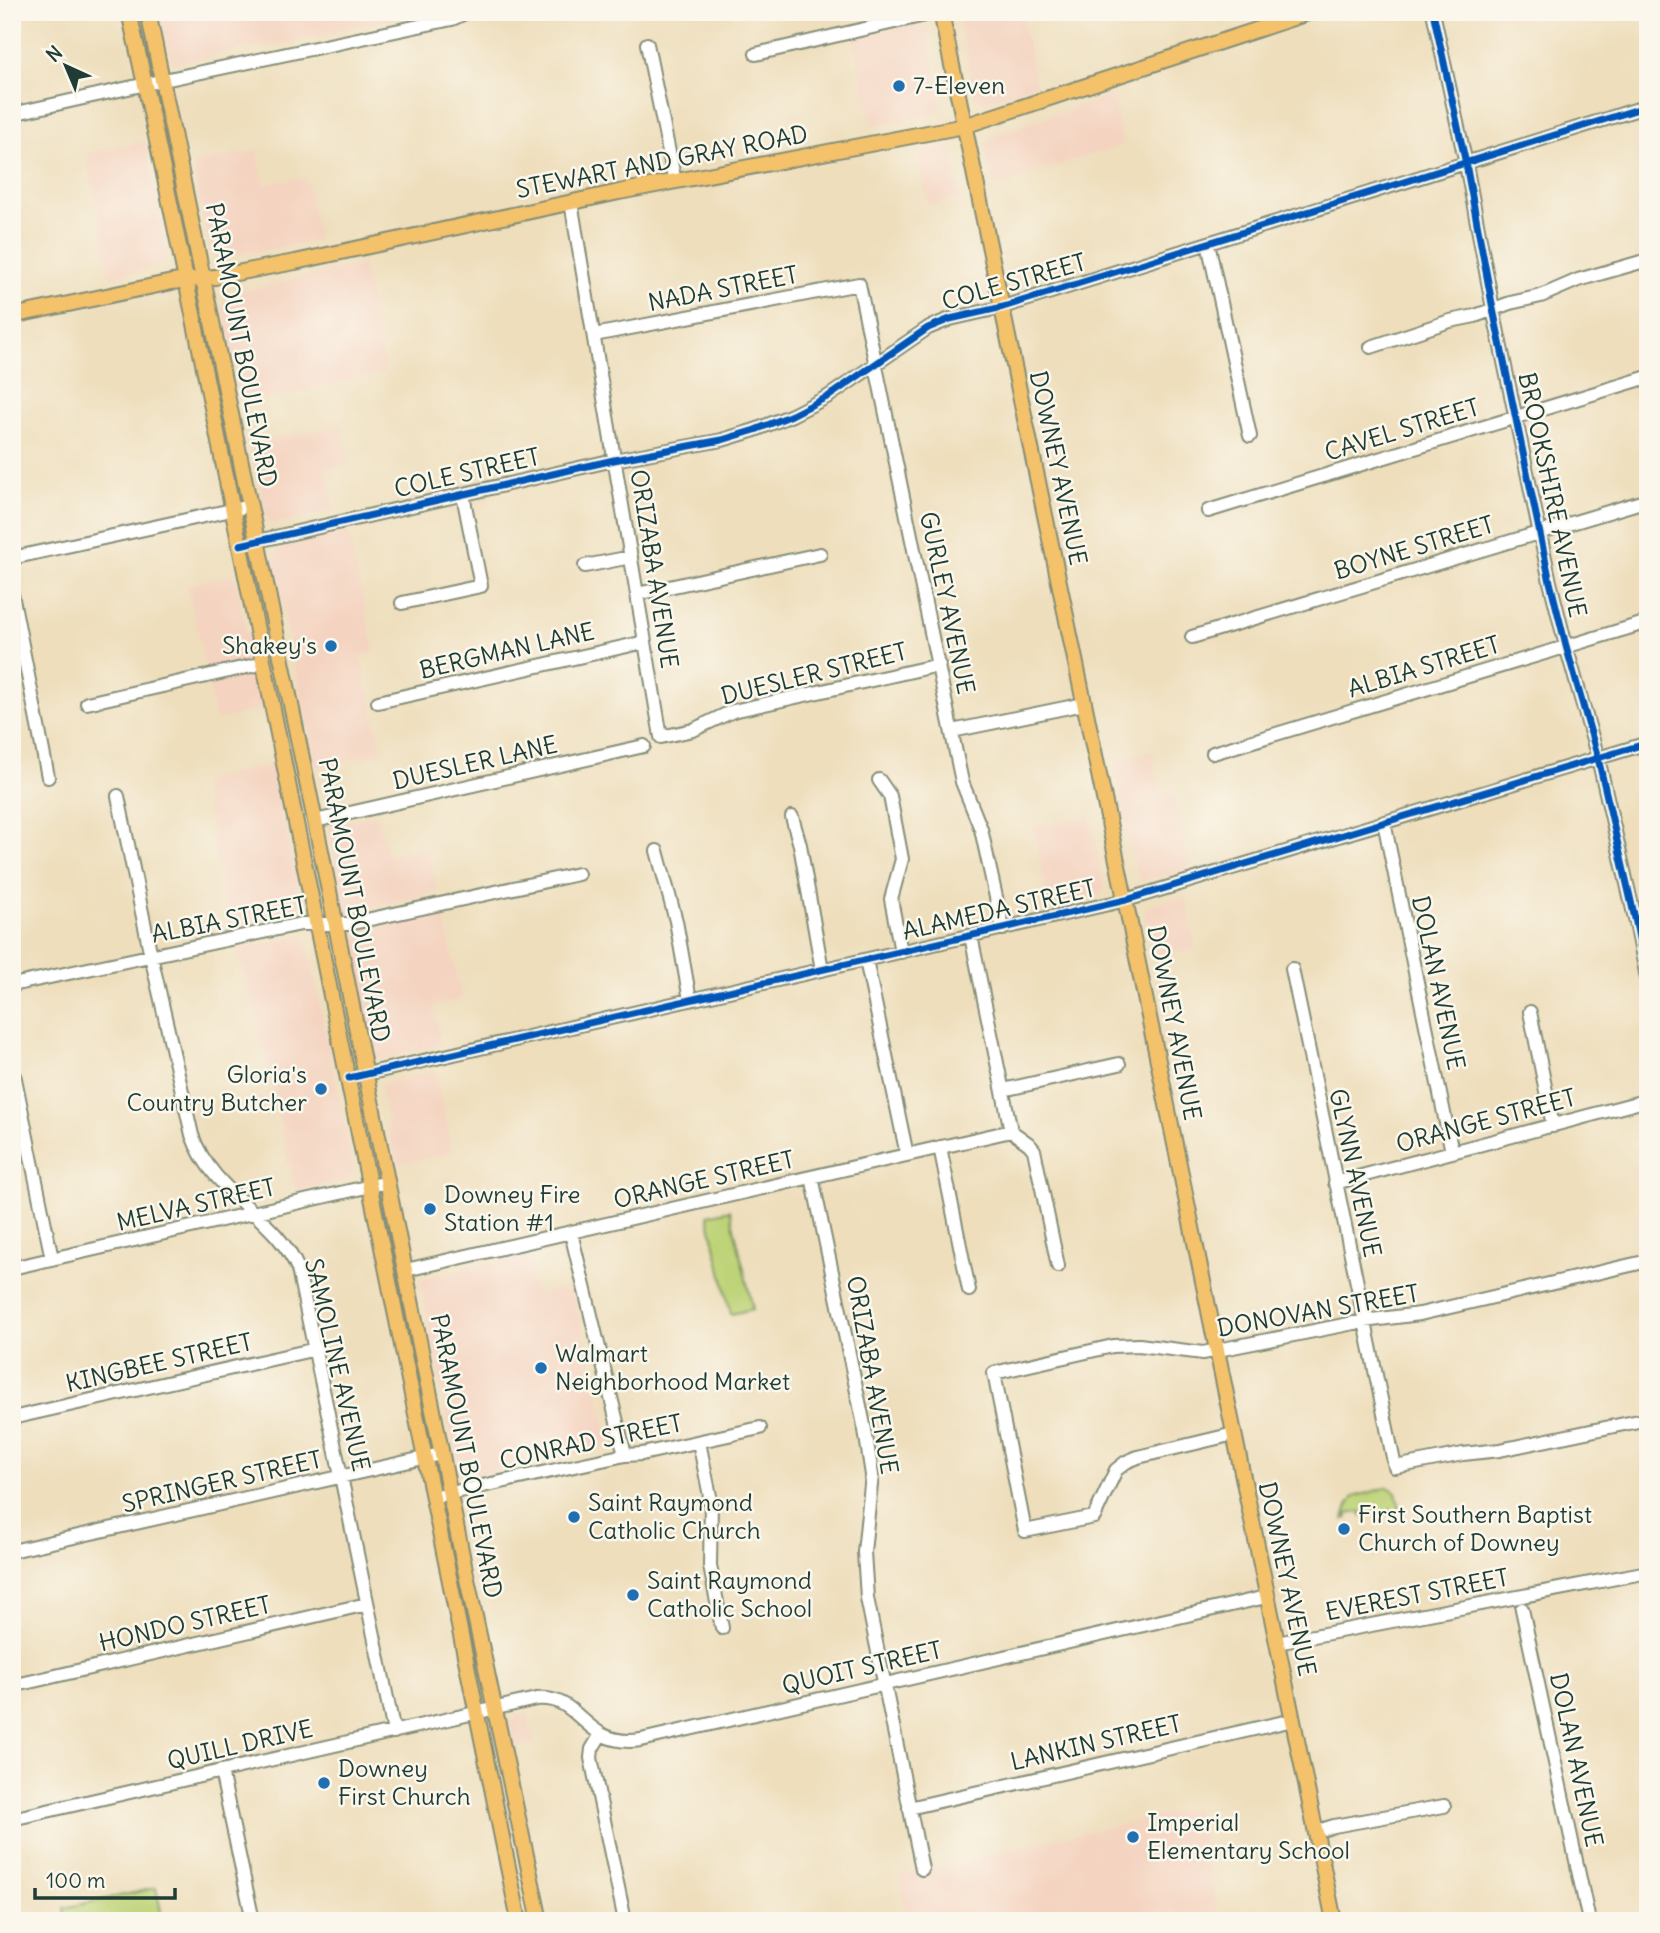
<svg xmlns="http://www.w3.org/2000/svg" width="1660" height="1933" viewBox="0 0 1660 1933" font-family="Delius,sans-serif">
<style>
.built{fill:#f4d3c0}
.green{fill:#bdd377;stroke:#6e8856;stroke-width:2}
.lines{fill:none;stroke-linecap:round;stroke-linejoin:round}
.minor-casing{stroke:#868e78;stroke-width:16}
.major-casing{stroke:#868e78;stroke-width:18}
.minor{stroke:#fff;stroke-width:12}
.major{stroke:#f3c26a;stroke-width:14}
.cycleway-casing{stroke:#fbf7ec;stroke-width:11}
.cycleway{stroke:#0057b8;stroke-width:7}
.poi-dot{fill:#1f6fb2;stroke:#fbf7ec;stroke-width:2.5}
.labels{text-anchor:middle;stroke-width:5;stroke-linejoin:round;paint-order:stroke}
.poi-label{font-size:24px;fill:#1f3d34;stroke:#fbf7ec;text-anchor:start}
.street-label{font-size:24px;fill:#1f3d34;stroke:#fbf7ec}
</style>
<rect width="100%" height="100%" fill="#fbf7ec"/>
<filter id="ink" filterUnits="userSpaceOnUse"><feTurbulence type="fractalNoise" baseFrequency=".0143" numOctaves="2"/><feDisplacementMap in="SourceGraphic" scale="14" xChannelSelector="R" yChannelSelector="G"/><feConvolveMatrix kernelMatrix="1 2 1 2 8 2 1 2 1" color-interpolation-filters="sRGB"/></filter>
<filter id="wash" filterUnits="userSpaceOnUse"><feTurbulence type="fractalNoise" baseFrequency=".00686" numOctaves="4" result="noise"/><feDisplacementMap in="SourceGraphic" scale="28" xChannelSelector="R" yChannelSelector="G"/><feGaussianBlur stdDeviation="1.57" result="paint"/><feColorMatrix in="noise" values="0 0 0 0 0 0 0 0 0 0 0 0 0 0 0 0 0 1.4 0 .05"/><feComposite in="paint" operator="in"/></filter>
<g filter="url(#wash)">
<rect width="100%" height="100%" fill="#eedebc"/>
<path class="built" d="M159 12H422L273 46 243 49 175 64 171 62Z
M980 12H1021L1036 84 983 102 975 96 960 24 966 16Z
M925 21 942 105 936 114 872 126 853 37Z
M1112 95 1123 145 994 186 984 146 990 137Z
M145 141 154 183H156L160 204 158 206 168 255 161 265 111 277 86 154Z
M945 147 952 152 961 199 928 205 917 152Z
M257 150 264 185 306 177 318 240 257 252 217 257 210 251 193 164Z
M362 264 386 372 242 405 222 306 230 294Z
M342 424 350 463 326 469 335 510 274 524 269 521 266 515 250 445Z
M348 533 375 652 360 656 383 753 316 768 273 560 280 548Z
M235 575 262 709 215 720 206 670 187 585Z
M1152 751 1161 794 1173 790 1190 868 1143 881 1138 877 1113 762Z
M271 764 299 890 297 891 300 906 298 912 230 928 201 782Z
M377 815 387 856 427 848 438 892 347 912 344 908 327 825Z
M1089 816 1105 886 1101 894 1049 905 1033 828Z
M1185 896 1196 949 1155 957 1144 913 1148 907Z
M443 915 462 999 433 1006 441 1045 380 1059 376 1058 373 1055 366 1018 352 940 354 936 360 933Z
M300 935 307 942 354 1170 348 1179 295 1191 255 1008 236 950Z
M436 1071 452 1152 396 1165 381 1087 385 1083Z
M527 1255 536 1294 572 1286 609 1439 605 1446 602 1448 466 1477 458 1470 420 1282 424 1279Z
M527 1713 535 1743 515 1748 510 1722 515 1716Z
M1196 1807 1220 1921H908L899 1875Z"/>
<path class="green" d="M730 1210 753 1309 731 1314 708 1215Z
M1388 1487 1396 1492 1400 1509 1361 1516 1360 1512 1347 1514 1348 1518 1344 1519 1348 1506 1354 1497Z
M156 1888 163 1921H66L64 1908Z"/>
</g>
<g filter="url(#ink)">
<g class="lines">
<defs>
<path id="minor" d="M1433 12 1466 164 1493 309 1550 582 1566 646 1598 758 1636 923 1648 983
M647 44 675 182
M756 54 938 12
M12 114 164 80 452 19 467 12
M571 202 661 737 693 730 733 711 939 665
M1208 243 1250 436
M594 335 859 284 962 782 981 829 1003 929
M1371 347 1450 321 1475 316 1510 303 1541 296 1578 280 1648 260
M1208 511 1648 377
M240 545 614 460 722 440 755 430 792 415 829 396 928 328 950 319 1003 307 1648 106
M12 558 250 506
M585 566 631 557
M12 594 48 777
M637 594 820 554
M402 603 481 586 463 495
M1192 637 1648 500
M378 702 645 642
M87 703 264 663
M952 731 1084 704
M1213 753 1648 622
M879 780 890 796 902 859 891 899 901 952
M118 796 151 956 192 1135C213 1195 275 1215 298 1269L394 1732
M792 817 800 845 822 970
M315 821 644 746
M1384 822 1452 1152
M657 851 676 921 690 1000
M971 936 1011 1131 1029 1144 1034 1150 1058 1266
M866 960 907 1155
M1292 969 1395 1467 1463 1454 1500 1450 1648 1419
M12 985 301 924H348L578 874
M1530 1012 1553 1126
M12 1064 52 1259
M349 1078 1126 900 1648 743
M1003 1090 1119 1064
M940 1147 969 1290
M812 1177 865 1430 872 1475 864 1552 867 1598 922 1869
M1335 1183 1648 1100
M571 1233 625 1455
M12 1268 388 1182
M406 1270 1011 1131
M12 1418 316 1349
M1234 1434 1138 1457 1126 1462 1116 1470 1094 1517 1025 1531 994 1373 1113 1346 1139 1345 1203 1353 1364 1321 1420 1314 1648 1261
M699 1442 711 1501 710 1566 722 1628
M432 1497 625 1455 642 1454 760 1428
M12 1551 441 1454
M1522 1609 1589 1921
M1277 1643 1648 1572
M12 1686 367 1604
M601 1734 592 1749 591 1758 625 1921
M221 1771 253 1921
M909 1808 1293 1720
M12 1819 536 1699C570 1696 577 1721 603 1735 615 1741 628 1742 641 1740L1266 1597
M1315 1832 1334 1826 1444 1806"/>
<path id="major" d="M129 12C177 226 218 440 262 655 348 1077 432 1499 519 1921
M148 12 315 821 463 1560 540 1921
M941 12C1001 310 1065 606 1126 904 1196 1243 1263 1582 1334 1921
M12 316 172 282 215 277 295 262 619 192 964 126 1311 12"/>
</defs>
<use href="#minor" class="minor-casing"/>
<use href="#major" class="major-casing"/>
<use href="#minor" class="minor"/>
<use href="#major" class="major"/>
<defs>
<path id="cycleway" d="M1433 12 1466 164 1493 309 1550 582 1566 646 1598 758 1636 923 1648 983
M240 545 614 460 722 440 755 430 792 415 829 396 928 328 950 319 1003 307 1648 106
M349 1078 1126 900 1648 743"/>
</defs>
<use href="#cycleway" class="cycleway-casing"/>
<use href="#cycleway" class="cycleway"/>
</g>
</g>
<g class="poi-dot">
<circle cx="899" cy="86" r="7"/>
<circle cx="331" cy="646" r="7"/>
<circle cx="321" cy="1089" r="7"/>
<circle cx="430" cy="1209" r="7"/>
<circle cx="541" cy="1368" r="7"/>
<circle cx="574" cy="1517" r="7"/>
<circle cx="1344" cy="1529" r="7"/>
<circle cx="633" cy="1595" r="7"/>
<circle cx="324" cy="1783" r="7"/>
<circle cx="1133" cy="1837" r="7"/>
</g>
<g class="labels">
<g class="poi-label">
<text x="913" y="94">7-Eleven</text>
<text x="317" y="654" text-anchor="end">Shakey's</text>
<text x="307" y="1083" text-anchor="end">Gloria's<tspan x="307" dy="28">Country Butcher</tspan></text>
<text x="444" y="1203">Downey Fire<tspan x="444" dy="28">Station #1</tspan></text>
<text x="555" y="1362">Walmart<tspan x="555" dy="28">Neighborhood Market</tspan></text>
<text x="588" y="1511">Saint Raymond<tspan x="588" dy="28">Catholic Church</tspan></text>
<text x="1358" y="1523">First Southern Baptist<tspan x="1358" dy="28">Church of Downey</tspan></text>
<text x="647" y="1589">Saint Raymond<tspan x="647" dy="28">Catholic School</tspan></text>
<text x="338" y="1777">Downey<tspan x="338" dy="28">First Church</tspan></text>
<text x="1147" y="1831">Imperial<tspan x="1147" dy="28">Elementary School</tspan></text>
</g>
<g class="street-label">
<text transform="translate(662 162) rotate(-11)" y="8">STEWART AND GRAY ROAD</text>
<text transform="translate(1014 282) rotate(-16)" y="8">COLE STREET</text>
<text transform="translate(723 289) rotate(-11)" y="8">NADA STREET</text>
<text transform="translate(241 345) rotate(79)" y="8">PARAMOUNT BOULEVARD</text>
<text transform="translate(1402 430) rotate(-17)" y="8">CAVEL STREET</text>
<text transform="translate(1058 468) rotate(78)" y="8">DOWNEY AVENUE</text>
<text transform="translate(467 473) rotate(-13)" y="8">COLE STREET</text>
<text transform="translate(1552 495) rotate(78)" y="8">BROOKSHIRE AVENUE</text>
<text transform="translate(1414 548) rotate(-17)" y="8">BOYNE STREET</text>
<text transform="translate(654 569) rotate(81)" y="8">ORIZABA AVENUE</text>
<text transform="translate(947 603) rotate(78)" y="8">GURLEY AVENUE</text>
<text transform="translate(507 651) rotate(-13)" y="8">BERGMAN LANE</text>
<text transform="translate(1424 667) rotate(-17)" y="8">ALBIA STREET</text>
<text transform="translate(814 674) rotate(-14)" y="8">DUESLER STREET</text>
<text transform="translate(475 763) rotate(-13)" y="8">DUESLER LANE</text>
<text transform="translate(354 900) rotate(79)" y="8">PARAMOUNT BOULEVARD</text>
<text transform="translate(999 910) rotate(-13)" y="8">ALAMEDA STREET</text>
<text transform="translate(229 920) rotate(-11)" y="8">ALBIA STREET</text>
<text transform="translate(1438 983) rotate(78)" y="8">DOLAN AVENUE</text>
<text transform="translate(1174 1023) rotate(79)" y="8">DOWNEY AVENUE</text>
<text transform="translate(1486 1121) rotate(-15)" y="8">ORANGE STREET</text>
<text transform="translate(1355 1173) rotate(78)" y="8">GLYNN AVENUE</text>
<text transform="translate(704 1180) rotate(-13)" y="8">ORANGE STREET</text>
<text transform="translate(196 1205) rotate(-13)" y="8">MELVA STREET</text>
<text transform="translate(1318 1311) rotate(-10)" y="8">DONOVAN STREET</text>
<text transform="translate(159 1363) rotate(-13)" y="8">KINGBEE STREET</text>
<text transform="translate(337 1365) rotate(77)" y="8">SAMOLINE AVENUE</text>
<text transform="translate(872 1375) rotate(80)" y="8">ORIZABA AVENUE</text>
<text transform="translate(591 1442) rotate(-12)" y="8">CONRAD STREET</text>
<text transform="translate(466 1456) rotate(79)" y="8">PARAMOUNT BOULEVARD</text>
<text transform="translate(222 1482) rotate(-13)" y="8">SPRINGER STREET</text>
<text transform="translate(1287 1579) rotate(78)" y="8">DOWNEY AVENUE</text>
<text transform="translate(1417 1595) rotate(-11)" y="8">EVEREST STREET</text>
<text transform="translate(185 1624) rotate(-13)" y="8">HONDO STREET</text>
<text transform="translate(862 1668) rotate(-13)" y="8">QUOIT STREET</text>
<text transform="translate(1096 1743) rotate(-13)" y="8">LANKIN STREET</text>
<text transform="translate(240 1745) rotate(-13)" y="8">QUILL DRIVE</text>
<text transform="translate(1576 1760) rotate(78)" y="8">DOLAN AVENUE</text>
</g>
</g>
<rect width="1660" height="1933" fill="none" stroke="#fbf7ec" stroke-width="42"/>
<g transform="translate(66 66) rotate(316)" stroke="#fbf7ec" stroke-width="5" paint-order="stroke">
<path d="M0-5L12 26L0 18L-12 26Z" fill="#1f3d34"/>
<text y="-10" font-size="19" font-weight="bold" text-anchor="middle" fill="#1f3d34">N</text>
</g>
<path d="M35 1888v10h140v-10" fill="none" stroke="#1f3d34" stroke-width="3.5"/>
<text x="46" y="1888" font-size="21" fill="#1f3d34" stroke="#fbf7ec" stroke-width="5" paint-order="stroke">100 m</text>
</svg>
